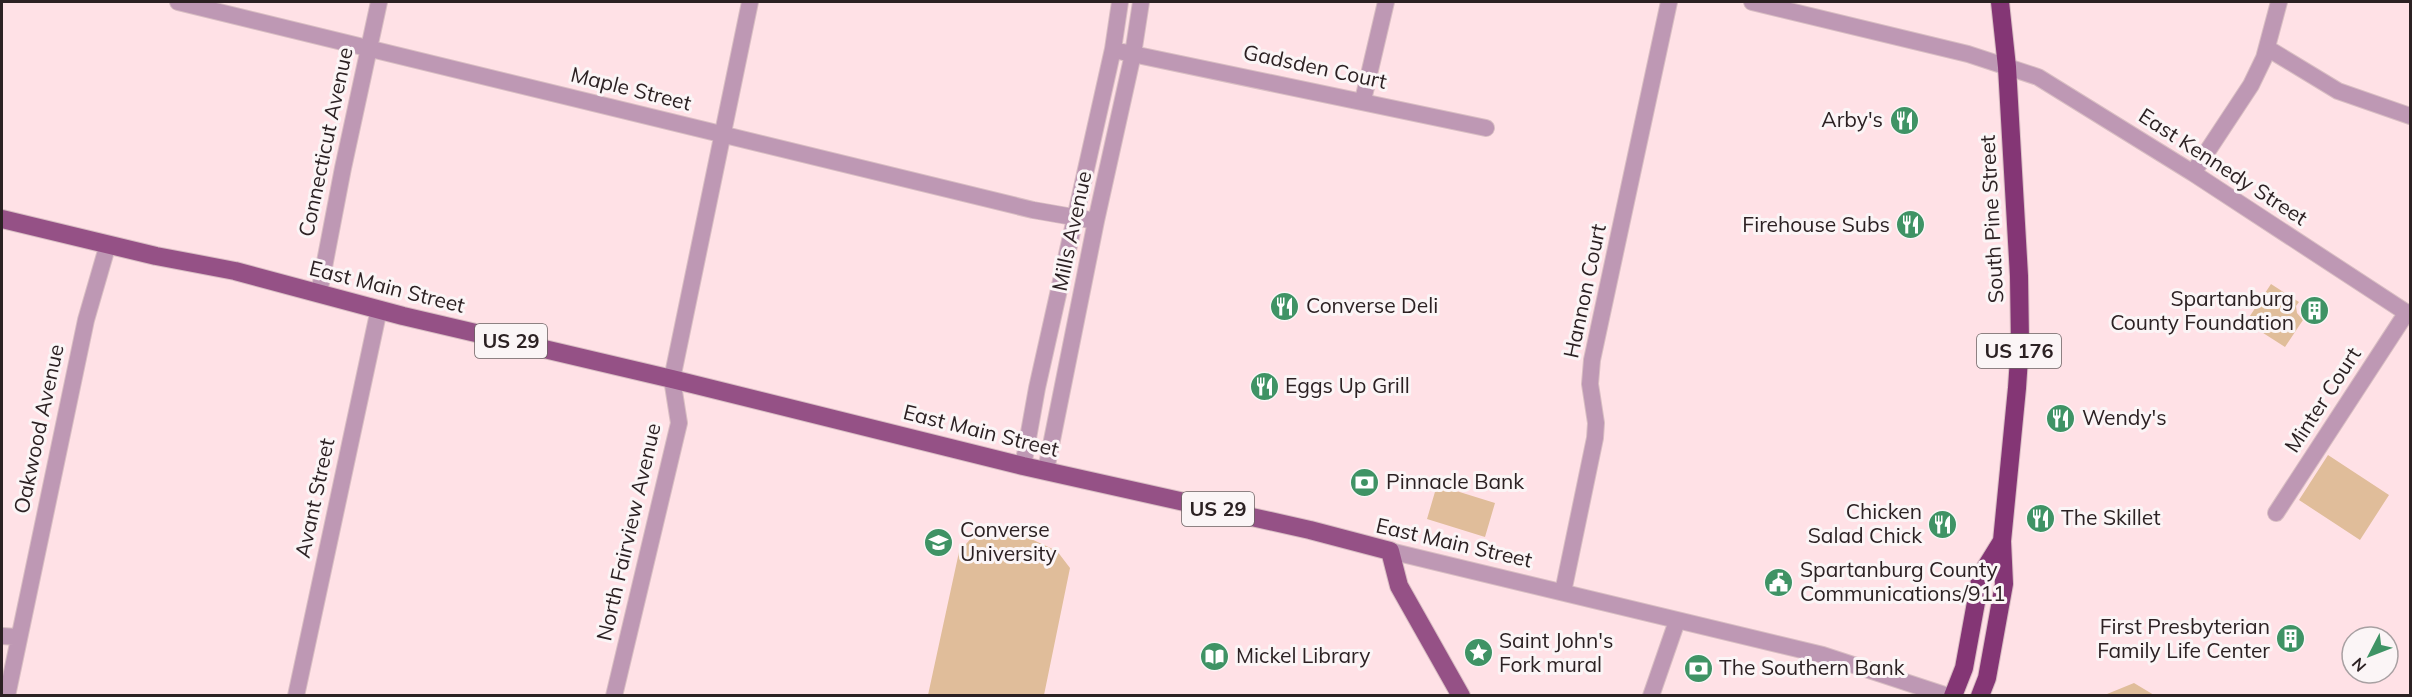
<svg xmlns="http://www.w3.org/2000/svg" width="2412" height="697" viewBox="0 0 2412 697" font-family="Mulish,sans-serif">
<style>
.green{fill:#e0bd9a}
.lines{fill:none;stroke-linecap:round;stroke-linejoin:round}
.minor-casing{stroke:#d9bec3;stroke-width:18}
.major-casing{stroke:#d9bec3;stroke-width:20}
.highway-casing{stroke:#d9bec3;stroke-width:20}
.minor{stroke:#be98b4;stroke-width:16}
.major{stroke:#955186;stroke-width:18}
.highway{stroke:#843675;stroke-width:18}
.labels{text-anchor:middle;stroke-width:6;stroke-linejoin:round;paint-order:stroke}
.shield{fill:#fbf5f6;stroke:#6a6162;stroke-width:1.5}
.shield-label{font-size:20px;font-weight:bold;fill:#2c2123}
.street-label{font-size:21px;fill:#2c2123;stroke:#fbf5f6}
.poi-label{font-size:21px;fill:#2c2123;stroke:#fbf5f6;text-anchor:start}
</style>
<rect width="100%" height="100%" fill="#ffe1e6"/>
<path class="green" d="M2271 284 2299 302 2296 306 2297 313 2303 320 2285 347 2246 322Z
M2328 455 2389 495 2360 540 2299 500Z
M1437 485 1495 503 1485 537 1427 519Z
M1007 533 1029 538 1057 551 1070 568 1044 695H928L959 552 974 535Z
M2134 683 2154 695H2106L2107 694Z"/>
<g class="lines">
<defs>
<path id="minor" d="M178 2 1033 210 1096 221
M1752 2 1968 54 2038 77 2193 173 2410 315
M2267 48 2338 91 2410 116
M1123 52 1486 128
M1363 100 1386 2
M2193 173 2251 85 2264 58 2279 2
M319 293 343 168 379 2
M1023 466 1037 388 1113 49 1120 2
M1046 470 1096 221 1133 54 1141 2
M2276 513 2407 312
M1390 551 1823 655 1948 696
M1563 592 1595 438 1596 423 1590 384 1592 360 1669 2
M2 636 18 637
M7 696 86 320 108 244
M296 696 379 309
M614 696 679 423 672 379 750 2
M1651 696 1677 621"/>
<path id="major" d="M2 219 156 256 235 271 403 316 672 379 1023 466 1310 530 1390 551 1399 586 1461 696"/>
<path id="highway" d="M1953 696 1964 668 1981 575 2002 541
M1980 696 1987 678 2004 584 2002 541 2017 388 2020 343 2019 276 2007 67 2000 2"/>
</defs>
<use href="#minor" class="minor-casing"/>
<use href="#major" class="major-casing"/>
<use href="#highway" class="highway-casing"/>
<use href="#minor" class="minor"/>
<use href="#major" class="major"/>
<use href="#highway" class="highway"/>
</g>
<defs>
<symbol id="restaurant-disc" viewBox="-11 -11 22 22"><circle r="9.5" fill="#3f9365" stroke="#fbf5f6"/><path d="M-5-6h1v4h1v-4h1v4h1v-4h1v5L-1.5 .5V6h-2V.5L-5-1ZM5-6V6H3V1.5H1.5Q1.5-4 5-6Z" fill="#fff"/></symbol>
<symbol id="building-disc" viewBox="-11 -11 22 22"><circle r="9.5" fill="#3f9365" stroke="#fbf5f6"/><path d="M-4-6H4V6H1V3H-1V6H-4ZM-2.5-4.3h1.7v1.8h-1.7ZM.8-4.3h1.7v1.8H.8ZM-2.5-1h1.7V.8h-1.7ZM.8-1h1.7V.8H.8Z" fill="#fff"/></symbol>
<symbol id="bank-disc" viewBox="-11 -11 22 22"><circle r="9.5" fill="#3f9365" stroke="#fbf5f6"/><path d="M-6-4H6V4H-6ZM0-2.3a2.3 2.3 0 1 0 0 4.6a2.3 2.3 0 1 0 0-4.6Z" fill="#fff"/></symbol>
<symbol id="university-disc" viewBox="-11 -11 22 22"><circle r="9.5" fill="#3f9365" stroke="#fbf5f6"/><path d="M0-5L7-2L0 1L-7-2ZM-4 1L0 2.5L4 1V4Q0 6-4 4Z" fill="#fff"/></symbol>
<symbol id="civic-disc" viewBox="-11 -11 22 22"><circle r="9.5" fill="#3f9365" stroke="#fbf5f6"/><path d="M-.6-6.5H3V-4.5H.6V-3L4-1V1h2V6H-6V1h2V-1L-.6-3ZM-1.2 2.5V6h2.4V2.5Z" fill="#fff"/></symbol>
<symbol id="sight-disc" viewBox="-11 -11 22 22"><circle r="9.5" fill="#3f9365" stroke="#fbf5f6"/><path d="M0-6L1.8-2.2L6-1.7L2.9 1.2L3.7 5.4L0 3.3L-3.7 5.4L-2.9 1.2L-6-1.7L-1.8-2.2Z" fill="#fff"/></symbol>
<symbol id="library-disc" viewBox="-11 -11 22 22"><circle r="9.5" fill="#3f9365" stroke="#fbf5f6"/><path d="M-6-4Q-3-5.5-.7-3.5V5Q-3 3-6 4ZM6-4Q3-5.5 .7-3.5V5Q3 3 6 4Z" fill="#fff"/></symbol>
</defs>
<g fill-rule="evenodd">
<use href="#restaurant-disc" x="1888" y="104" width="33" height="33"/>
<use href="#restaurant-disc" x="1894" y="208" width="33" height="33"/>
<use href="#restaurant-disc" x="1268" y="290" width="33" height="33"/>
<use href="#building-disc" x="2298" y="294" width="33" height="33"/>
<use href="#restaurant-disc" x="1248" y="370" width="33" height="33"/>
<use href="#restaurant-disc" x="2044" y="402" width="33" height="33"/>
<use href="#bank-disc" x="1348" y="466" width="33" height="33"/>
<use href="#restaurant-disc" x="2024" y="502" width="33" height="33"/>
<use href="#restaurant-disc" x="1926" y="508" width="33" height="33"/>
<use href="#university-disc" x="922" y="526" width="33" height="33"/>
<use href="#civic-disc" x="1762" y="566" width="33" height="33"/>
<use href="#building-disc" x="2274" y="622" width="33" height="33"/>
<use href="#sight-disc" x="1462" y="636" width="33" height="33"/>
<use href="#library-disc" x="1198" y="640" width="33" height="33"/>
<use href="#bank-disc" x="1682" y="652" width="33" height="33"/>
</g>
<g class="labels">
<g class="shield">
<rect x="475" y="324" width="72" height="34" rx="4.5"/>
<rect x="1977" y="334" width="84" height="34" rx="4.5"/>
<rect x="1182" y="492" width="72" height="34" rx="4.5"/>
</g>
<g class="shield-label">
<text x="511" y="348">US 29</text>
<text x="2019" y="358">US 176</text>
<text x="1218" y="516">US 29</text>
</g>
<g class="street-label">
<text transform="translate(1315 67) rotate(12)" y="7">Gadsden Court</text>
<text transform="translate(631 89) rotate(14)" y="7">Maple Street</text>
<text transform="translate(326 142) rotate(-78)" y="7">Connecticut Avenue</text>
<text transform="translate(2223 167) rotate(33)" y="7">East Kennedy Street</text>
<text transform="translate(1992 219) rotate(-93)" y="7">South Pine Street</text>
<text transform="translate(1072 231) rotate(-78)" y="7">Mills Avenue</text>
<text transform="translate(387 287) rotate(14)" y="7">East Main Street</text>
<text transform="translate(1585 291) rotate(-78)" y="7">Hannon Court</text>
<text transform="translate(2323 400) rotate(-57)" y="7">Minter Court</text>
<text transform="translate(39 429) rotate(-78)" y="7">Oakwood Avenue</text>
<text transform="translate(981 431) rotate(14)" y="7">East Main Street</text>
<text transform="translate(315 498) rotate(-78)" y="7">Avant Street</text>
<text transform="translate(629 532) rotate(-77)" y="7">North Fairview Avenue</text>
<text transform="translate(1454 543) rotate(13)" y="7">East Main Street</text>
</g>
<g class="poi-label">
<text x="1883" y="127" text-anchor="end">Arby's</text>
<text x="1890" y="232" text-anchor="end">Firehouse Subs</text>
<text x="2294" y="306" text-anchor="end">Spartanburg<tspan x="2294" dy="24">County Foundation</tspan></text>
<text x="1306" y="313">Converse Deli</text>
<text x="1285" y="393">Eggs Up Grill</text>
<text x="2082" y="425">Wendy's</text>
<text x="1386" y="489">Pinnacle Bank</text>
<text x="1922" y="519" text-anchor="end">Chicken<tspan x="1922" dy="24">Salad Chick</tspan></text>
<text x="2061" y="525">The Skillet</text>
<text x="960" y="537">Converse<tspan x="960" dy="24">University</tspan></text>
<text x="1800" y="577">Spartanburg County<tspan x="1800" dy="24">Communications/911</tspan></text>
<text x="2270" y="634" text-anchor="end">First Presbyterian<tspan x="2270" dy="24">Family Life Center</tspan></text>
<text x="1499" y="648">Saint John's<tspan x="1499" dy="24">Fork mural</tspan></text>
<text x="1236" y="663">Mickel Library</text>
<text x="1719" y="675">The Southern Bank</text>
</g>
</g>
<rect width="2412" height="697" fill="none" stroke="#2c2123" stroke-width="6"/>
<g transform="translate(2370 655) rotate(228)"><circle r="28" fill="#fbf5f6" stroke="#a8a0a2" stroke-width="1.5"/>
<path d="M0-4.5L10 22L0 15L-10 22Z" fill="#3f9365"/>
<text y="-9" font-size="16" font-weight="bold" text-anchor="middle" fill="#2c2123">N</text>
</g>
</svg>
